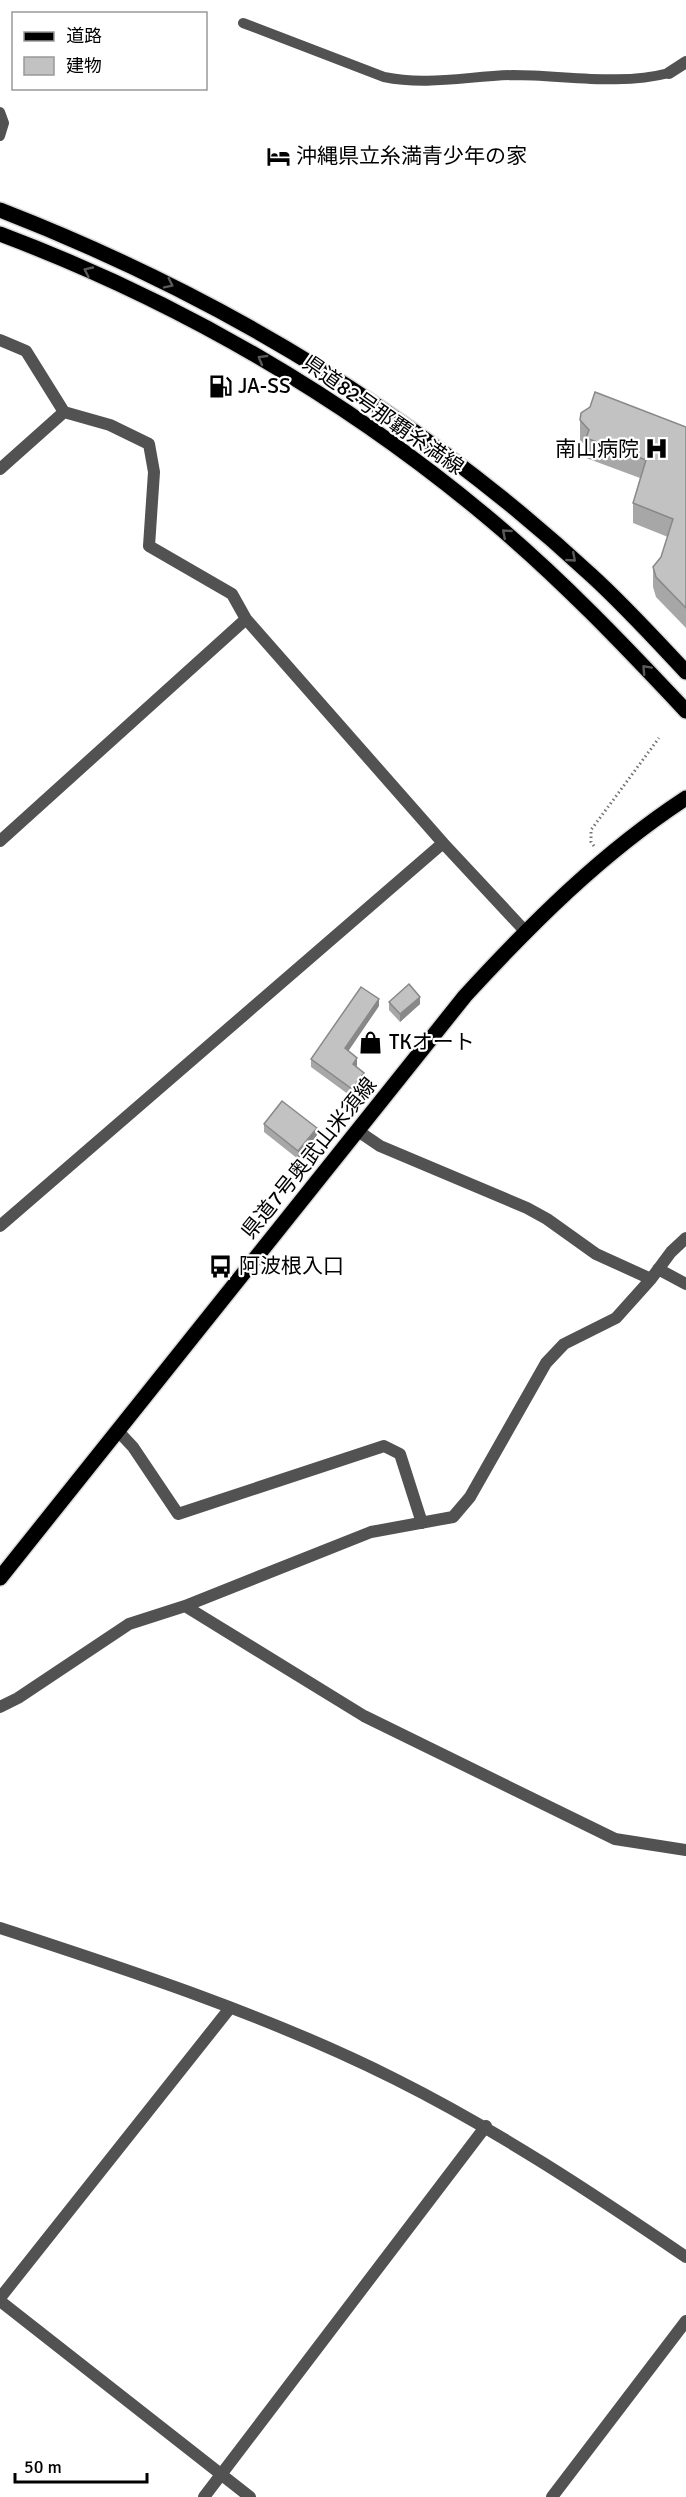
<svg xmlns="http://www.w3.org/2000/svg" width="686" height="2497" viewBox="0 0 686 2497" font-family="Signika,'Noto Sans JP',sans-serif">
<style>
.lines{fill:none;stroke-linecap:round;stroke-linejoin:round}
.primary-casing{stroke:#dbdbdb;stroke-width:18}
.path{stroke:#747474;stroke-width:3;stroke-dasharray:1.5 3;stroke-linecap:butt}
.service{stroke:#525252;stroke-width:10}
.minor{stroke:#525252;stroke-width:12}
.tertiary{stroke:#525252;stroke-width:12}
.primary{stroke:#000;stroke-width:15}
.wall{fill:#a7a7a7}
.shaded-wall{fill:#888}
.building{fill:#c2c2c2;stroke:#888;stroke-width:1.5}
.oneway{stroke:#595959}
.labels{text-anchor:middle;stroke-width:4.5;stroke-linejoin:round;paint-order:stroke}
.poi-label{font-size:21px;fill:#000;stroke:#fff;text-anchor:start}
.street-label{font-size:21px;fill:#000;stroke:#fff}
</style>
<rect width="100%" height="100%" fill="#fff"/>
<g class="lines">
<defs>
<path id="primary" d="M0 210C219 295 418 415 591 575 624 605 655 639 686 672
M0 234C178 301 346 398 492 521 561 579 624 645 686 711
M0 1578 465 996C532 923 602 853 686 798"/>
</defs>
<use href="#primary" class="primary-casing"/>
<path class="path" d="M594 846 591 842V830L659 738"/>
<path class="service" d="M243 23 384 77C427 86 469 76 513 75 564 75 619 86 669 73
M0 112 4 123 0 136"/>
<path class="minor" d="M669 73 686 62
M0 340 26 351 64 412 110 425 149 444 154 472 149 546 232 594 246 619 443 843 525 931
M0 469 64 412
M0 841 246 619
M358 1131 380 1146 527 1208 547 1219 596 1254 651 1279
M0 1226 443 843
M658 1269 686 1284
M118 1431 133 1447 178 1514 384 1446 400 1454 422 1523
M185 1606 364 1716 615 1839 686 1850
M0 1707 18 1698 129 1624 185 1606 371 1532 453 1517 470 1497 546 1363 564 1344 616 1318 651 1279 671 1252 686 1238
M0 2298 230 2008
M0 2301 250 2497
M204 2497 486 2126
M552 2497 686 2321"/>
<path class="tertiary" d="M0 1928C132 1971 272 2017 395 2079 497 2130 592 2193 686 2257"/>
<use href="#primary" class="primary"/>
</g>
<path class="wall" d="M580 420 686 427V628L656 597 653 587V567L661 557 668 537 633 523V503L640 478 586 458V446L580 440Z
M389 1002 420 1004 400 1022 389 1010Z
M379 1006 348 1051 357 1065 356 1067 364 1080 352 1097 311 1067V1059Z
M264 1124 317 1135 298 1159 264 1132Z"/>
<path class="shaded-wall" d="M420 997V1004L400 1022V1014Z
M379 999V1006L345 1056V1048Z
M357 1058V1065L353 1072V1064Z
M364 1073V1080L352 1097V1089Z
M317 1128V1135L298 1159V1151Z"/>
<path class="building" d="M595 392 686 427V608L656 577 653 567 661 557 673 519 633 503 646 460 586 438 589 430 580 420 581 413 590 407Z
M409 984 420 997 400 1014 389 1002Z
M361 987 379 999 345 1048 357 1058 353 1064 364 1073 352 1089 311 1059Z
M282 1101 317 1128 298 1151 264 1124Z"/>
<defs><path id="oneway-chevron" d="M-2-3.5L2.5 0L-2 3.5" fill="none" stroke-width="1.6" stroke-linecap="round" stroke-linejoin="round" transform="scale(1.5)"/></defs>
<g class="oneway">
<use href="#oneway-chevron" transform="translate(88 271) rotate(-155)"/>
<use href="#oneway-chevron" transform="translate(169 284) rotate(26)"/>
<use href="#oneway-chevron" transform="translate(262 359) rotate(-150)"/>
<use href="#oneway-chevron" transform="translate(506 533) rotate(-139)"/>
<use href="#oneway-chevron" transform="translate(572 558) rotate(41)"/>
<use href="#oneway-chevron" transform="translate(646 669) rotate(-133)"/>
</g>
<defs>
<symbol id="hotel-bare" viewBox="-9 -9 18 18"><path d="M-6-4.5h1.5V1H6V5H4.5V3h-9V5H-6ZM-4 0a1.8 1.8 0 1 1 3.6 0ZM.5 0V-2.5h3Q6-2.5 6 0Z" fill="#000" stroke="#fff" stroke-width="2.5" paint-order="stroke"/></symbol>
<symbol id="fuel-bare" viewBox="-9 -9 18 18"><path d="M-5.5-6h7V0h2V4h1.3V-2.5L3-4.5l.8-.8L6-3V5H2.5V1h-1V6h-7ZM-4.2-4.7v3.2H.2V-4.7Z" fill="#000" stroke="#fff" stroke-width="2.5" paint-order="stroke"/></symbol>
<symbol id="hospital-bare" viewBox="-9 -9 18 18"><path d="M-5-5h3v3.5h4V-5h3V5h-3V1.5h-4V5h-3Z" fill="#000" stroke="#fff" stroke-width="2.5" paint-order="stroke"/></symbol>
<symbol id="shop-bare" viewBox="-9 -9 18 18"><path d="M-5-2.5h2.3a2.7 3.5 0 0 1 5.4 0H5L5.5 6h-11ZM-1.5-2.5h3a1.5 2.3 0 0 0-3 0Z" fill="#000" stroke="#fff" stroke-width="2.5" paint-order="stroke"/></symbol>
<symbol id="bus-bare" viewBox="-9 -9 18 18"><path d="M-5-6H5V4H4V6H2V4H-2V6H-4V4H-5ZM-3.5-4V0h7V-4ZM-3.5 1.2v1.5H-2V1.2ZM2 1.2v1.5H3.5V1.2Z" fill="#000" stroke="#fff" stroke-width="2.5" paint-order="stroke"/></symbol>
</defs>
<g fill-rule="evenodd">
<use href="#hotel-bare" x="262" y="140" width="33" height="33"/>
<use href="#fuel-bare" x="204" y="370" width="33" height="33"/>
<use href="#hospital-bare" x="640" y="432" width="33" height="33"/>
<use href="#shop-bare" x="354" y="1026" width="33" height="33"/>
<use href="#bus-bare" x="204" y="1250" width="33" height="33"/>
</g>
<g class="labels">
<g class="poi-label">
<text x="296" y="163">沖縄県立糸満青少年の家</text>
<text x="238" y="393">JA-SS</text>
<text x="639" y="456" text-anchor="end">南山病院</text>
<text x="389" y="1049">TKオート</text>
<text x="239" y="1273">阿波根入口</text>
</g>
<g class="street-label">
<text transform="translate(383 415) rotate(35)" y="7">県道82号那覇糸満線</text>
<text transform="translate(309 1158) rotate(-51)" y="7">県道7号奥武山米須線</text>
</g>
</g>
<rect x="12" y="12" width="195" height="78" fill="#ffffff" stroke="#999999" stroke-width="1.5"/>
<rect x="24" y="32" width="30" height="9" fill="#000000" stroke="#999999" stroke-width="1.5"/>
<text x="66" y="42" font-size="18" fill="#000000">道路</text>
<rect x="24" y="57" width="30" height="18" fill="#c2c2c2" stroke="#999999" stroke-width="1.5"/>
<text x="66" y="72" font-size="18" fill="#000000">建物</text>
<path d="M15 2473v9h132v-9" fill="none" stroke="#000000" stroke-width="3"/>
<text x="24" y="2473" font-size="18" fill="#000000" stroke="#ffffff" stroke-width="4.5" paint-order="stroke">50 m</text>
</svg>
